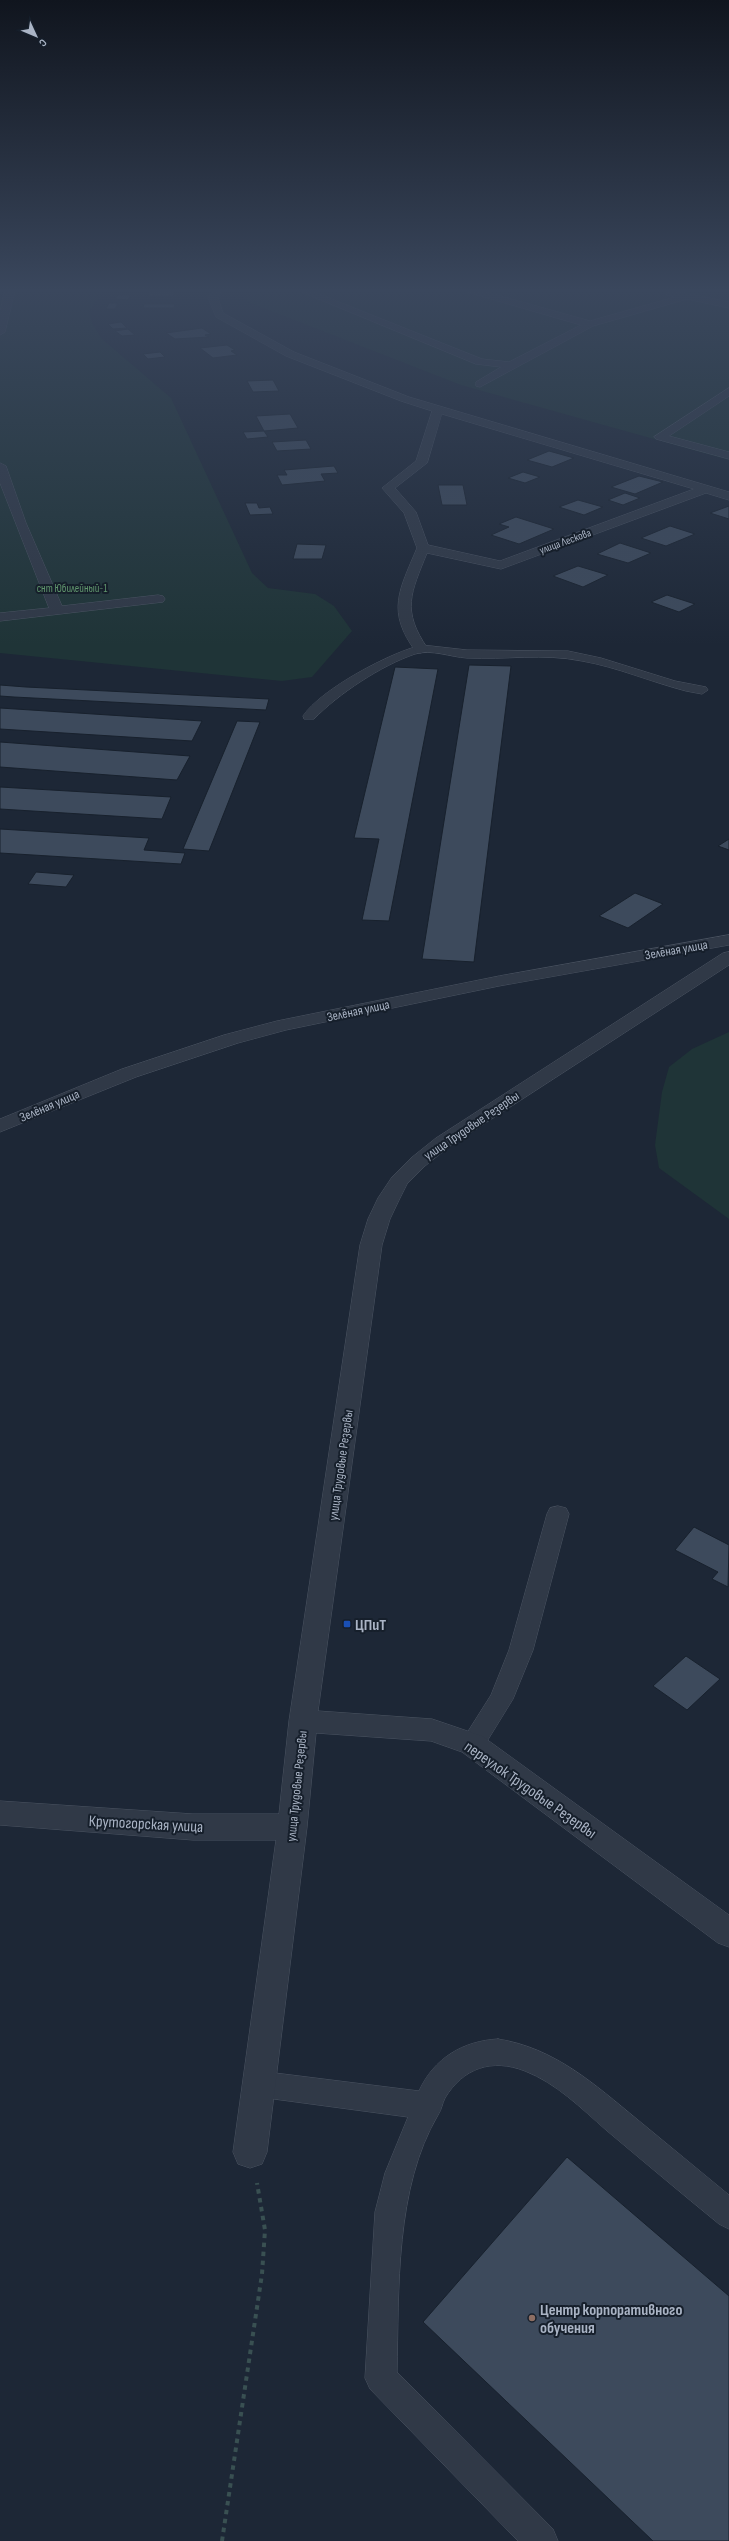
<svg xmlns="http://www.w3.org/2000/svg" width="729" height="2541" viewBox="0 0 729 2541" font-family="'Sofia Sans Condensed',sans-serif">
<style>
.green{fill:#1f3437}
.building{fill:#3d4a5c;stroke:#18212d}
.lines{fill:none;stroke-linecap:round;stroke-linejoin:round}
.service-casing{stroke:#4b5462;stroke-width:1}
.minor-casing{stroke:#4b5462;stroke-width:1}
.path{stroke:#395052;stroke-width:4;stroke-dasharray:4.5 4.5;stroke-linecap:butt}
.service{fill:#303947;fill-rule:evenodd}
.minor{fill:#303947;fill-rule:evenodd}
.transit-dot{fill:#1a4fb4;stroke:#161f2b;stroke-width:1.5}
.education-dot{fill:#8d6e63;stroke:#161f2b;stroke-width:1.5}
.labels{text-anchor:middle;stroke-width:4;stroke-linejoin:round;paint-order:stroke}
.far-street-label{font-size:11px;fill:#aab4c5;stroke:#161f2b}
.far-park-label{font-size:11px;fill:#60966d;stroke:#161f2b}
.street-label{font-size:13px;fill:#aab4c5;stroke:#161f2b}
.near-poi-label{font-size:16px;font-weight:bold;fill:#aab4c5;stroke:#161f2b;text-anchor:start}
.near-street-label{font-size:16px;fill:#aab4c5;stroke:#161f2b}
</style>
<rect width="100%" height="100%" fill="#1d2736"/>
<path class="green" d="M0 290H104L89 311 92 323 101 338 171 398 252 573 268 588 315 594 334 606 352 631 312 677 282 681 0 653Z
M254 290H729V460L461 385 246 301Z
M729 1032V1219L659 1168 655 1145 662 1092 669 1067 692 1049Z"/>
<path class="building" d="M150 290H175L174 296H148Z
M118 295H131L128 300 115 299Z
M109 303H118L115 309H106Z
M144 304H175L174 308H143Z
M121 322 127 328 113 329 108 324Z
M202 328 211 334 205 335 209 337 175 339 166 333Z
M128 329 135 335 122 336 115 331Z
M227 345 235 350 231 351 237 355 213 358 200 348Z
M160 352 165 357 148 359 143 354Z
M273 380 279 391 253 392 247 381Z
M290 414 298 428 264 431 256 416Z
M264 431 268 437 247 439 243 432Z
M306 440 311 449 277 451 272 442Z
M549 451 574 458 552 467 527 460Z
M334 466 338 473 321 474 325 481 282 485 277 475H287L284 470Z
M523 472 540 477 525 483 508 478Z
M639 476 663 482 635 494 611 487Z
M438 485H463L467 505H442Z
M625 493 640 498 623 505 608 500Z
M578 500 603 507 584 515 559 507Z
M245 503H257L259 508 270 507 273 514 250 515Z
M729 506V519L710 513Z
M516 517 554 529 519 544 491 535 509 527 499 524Z
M670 526 695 534 666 546 641 538Z
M620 543 651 553 628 563 597 554Z
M297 544 326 545 322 559H293Z
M578 566 608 575 583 587 553 576Z
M667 595 695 604 679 612 651 602Z
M469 665 511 666 474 962 422 959Z
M395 667 438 669 389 921 362 920 379 839 354 838Z
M0 685 26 687 269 699 266 710 14 697 0 696Z
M0 708 202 721 192 741 0 729Z
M237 721 260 722 209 851 183 849Z
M0 742 190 756 177 780 0 767Z
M0 787 171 797 162 819 0 809Z
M0 829 149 838 144 850 185 853 181 864 0 853Z
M729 839V850L718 846Z
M36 872 74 875 66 887 28 884Z
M635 893 663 904 628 928 599 916Z
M694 1527 729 1545 728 1587 712 1579 718 1572 675 1550Z
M686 1656 720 1679 687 1710 653 1686Z
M567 2157 729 2296V2541H653L423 2322Z"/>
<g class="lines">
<defs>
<path id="service" d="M422 645 467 650 568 651 601 658 675 681 706 687 708 690 702 694 686 691C651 682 617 667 582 661 543 653 505 660 467 658 450 657 432 649 415 654 382 665 338 694 314 719H304L303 716C321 689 391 652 422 645Z
M558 1506 566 1508 569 1514 533 1650 513 1699 481 1751 472 1754 463 1751 460 1744 491 1695 509 1650 547 1514 550 1508Z
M498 2039C555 2048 594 2084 638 2120 668 2145 699 2170 729 2195V2229L719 2224C681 2193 643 2161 606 2130 581 2108 556 2083 525 2071 492 2058 463 2068 445 2098 442 2104 442 2109 438 2115 395 2188 399 2289 397 2372L553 2529 558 2541H518L370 2389 365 2378 375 2212 385 2173 408 2117 259 2097 249 2093 245 2084 249 2075 259 2071 419 2091C434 2058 463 2041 498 2039Z"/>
<path id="minor" d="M5 290H15L5 332 0 335V312Z
M216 290H226L218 298 223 313 294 352 409 397 729 492V500L706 493 501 569 427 553C411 593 401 610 428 649L421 653 416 652C386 611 399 591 417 548L404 513 382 488 416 461 432 411 401 401 286 356 216 317 208 298ZM442 414 694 489 500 561 428 545 416 512 395 488 427 463Z
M297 290H309L482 359 509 362 581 325 467 292 466 290H479L590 321 675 297 667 295 665 293 670 290 729 302V308L687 299 593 326 480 387 476 386V382L501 367 476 364Z
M729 388V396L669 436 729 452V459L656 439 654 437Z
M0 463 6 466 26 523 62 606 158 595 163 596 165 599 163 602 0 621V613L49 608 0 483Z
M729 935V945L499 986 286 1030 238 1043 136 1077 0 1132V1119L122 1069 224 1035 277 1021 499 976Z
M729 952V965L450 1146 425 1166 407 1184 400 1198 390 1219 382 1245 318 1711 432 1719 482 1736 729 1915V1947L718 1943 462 1752 431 1741 316 1733 307 1827 267 2152 262 2164 250 2168 238 2164 233 2152 276 1840H193L0 1825V1801L193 1814H279L289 1721 360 1245 368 1219 378 1198 392 1177 411 1158 436 1138 723 953Z"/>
</defs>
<use href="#service" class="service-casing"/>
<use href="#minor" class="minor-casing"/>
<path class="path" d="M222 2541 262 2274 265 2230 257 2183"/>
<use href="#service" class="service"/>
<use href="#minor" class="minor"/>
</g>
<linearGradient id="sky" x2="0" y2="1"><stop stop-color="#10151e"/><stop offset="0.45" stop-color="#3a475d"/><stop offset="1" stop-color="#3a475d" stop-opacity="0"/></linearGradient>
<rect width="729" height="645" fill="url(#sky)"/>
<rect class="transit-dot" x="343" y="1620" width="8" height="8" rx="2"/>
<circle class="education-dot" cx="532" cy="2318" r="4"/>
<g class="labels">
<g class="far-street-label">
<text transform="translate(565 541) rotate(-20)" y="4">улица Лескова</text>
</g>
<g class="far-park-label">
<text x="72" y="592">снт Юбилейный-1</text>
</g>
<g class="street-label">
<text transform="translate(676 949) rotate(-10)" y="5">Зелёная улица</text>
<text transform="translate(358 1010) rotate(-12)" y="5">Зелёная улица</text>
<text transform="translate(49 1105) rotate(-23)" y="5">Зелёная улица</text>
<text transform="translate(471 1125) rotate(-34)" y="5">улица Трудовые Резервы</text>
<text transform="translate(340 1465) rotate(-82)" y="5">улица Трудовые Резервы</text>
<text transform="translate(296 1786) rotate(-84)" y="5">улица Трудовые Резервы</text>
</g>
<g class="near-poi-label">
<text x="355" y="1630">ЦПиТ</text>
<text x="540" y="2315">Центр корпоративного<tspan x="540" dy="18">обучения</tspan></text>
</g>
<g class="near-street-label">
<text transform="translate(531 1789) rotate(35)" y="6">переулок Трудовые Резервы</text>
<text transform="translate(146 1823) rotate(3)" y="6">Крутогорская улица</text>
</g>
</g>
<g transform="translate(36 36) rotate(134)" stroke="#161f2b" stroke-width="3" paint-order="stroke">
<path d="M0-3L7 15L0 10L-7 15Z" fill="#aab4c5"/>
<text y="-6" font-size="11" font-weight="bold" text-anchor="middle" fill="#aab4c5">С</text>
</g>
</svg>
